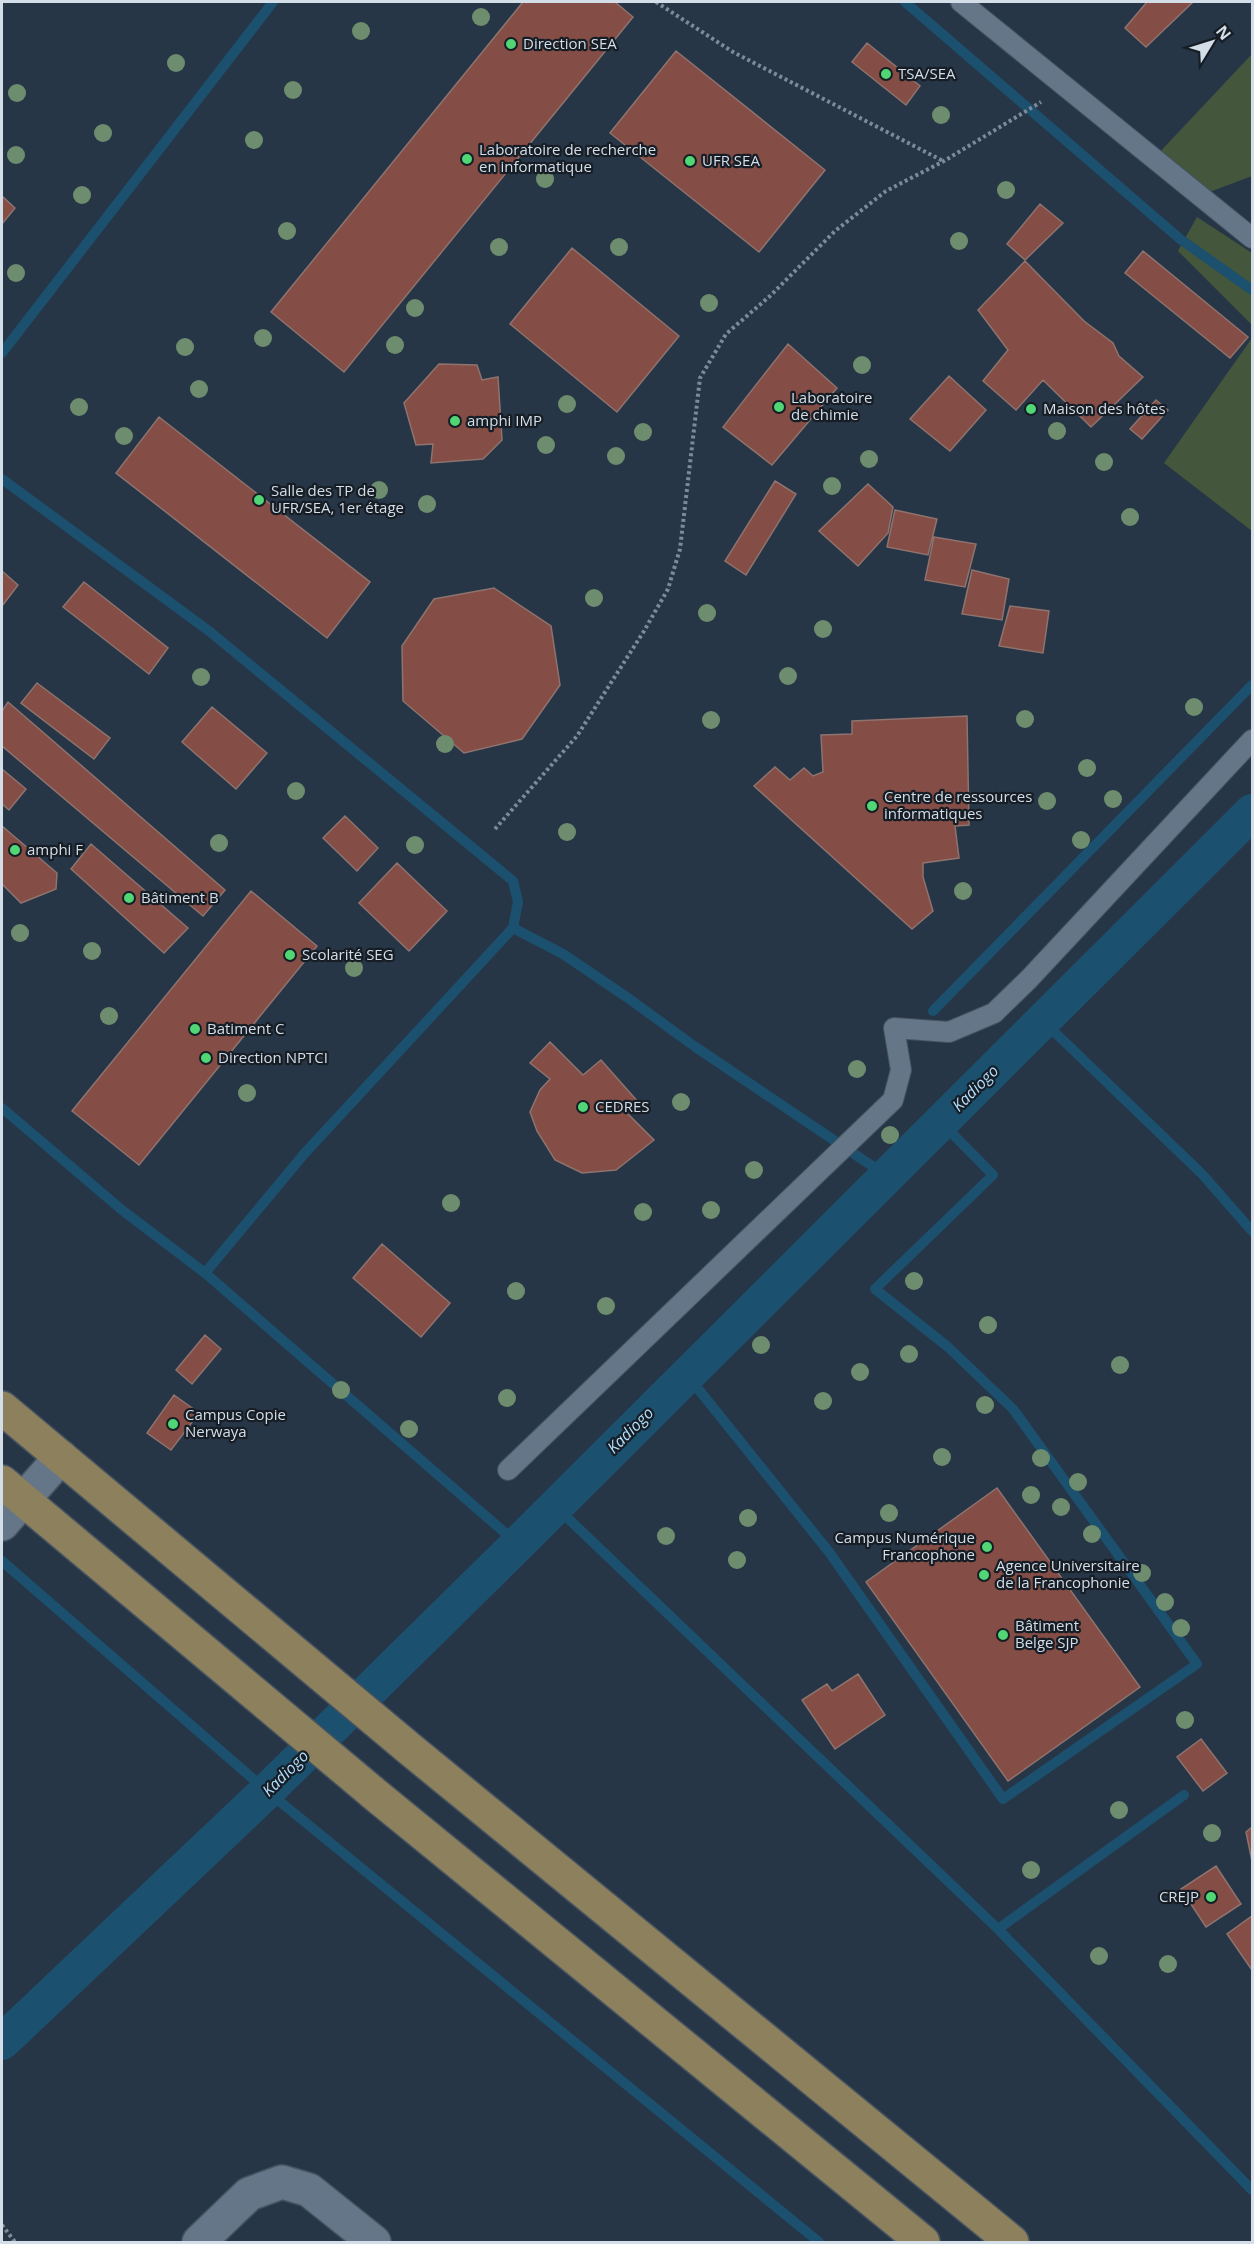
<svg xmlns="http://www.w3.org/2000/svg" width="1254" height="2244" viewBox="0 0 1254 2244" font-family="'Open Sans',sans-serif">
<style>
.green{fill:#44563b}
.lines{fill:none;stroke-linecap:round;stroke-linejoin:round}
.stream{stroke:#1c506f;stroke-width:10}
.canal{stroke:#1c506f;stroke-width:36}
.building{fill:#844d46;stroke:#8e736e;stroke-width:1.5}
.service-casing{stroke:#465361;stroke-width:22}
.minor-casing{stroke:#465361;stroke-width:36}
.primary-casing{stroke:#465361;stroke-width:36}
.path{stroke:#7e8a98;stroke-width:4;stroke-dasharray:3 3;stroke-linecap:butt}
.service{stroke:#657688;stroke-width:20}
.minor{stroke:#657688;stroke-width:33}
.primary{stroke:#8d805d;stroke-width:33}
.tree{fill:#6d8d6e}
.poi-dot{fill:#50d674;stroke:#161d25;stroke-width:2}
.labels{text-anchor:middle;stroke-width:4.5;stroke-linejoin:round;paint-order:stroke}
.poi-label{font-size:15px;fill:#d4dee8;stroke:#161d25;text-anchor:start}
.water-label{font-size:16px;font-style:italic;fill:#b2dffe;stroke:#161d25}
</style>
<rect width="100%" height="100%" fill="#273647"/>
<path class="green" d="M1252 54V176L1199 196 1157 155Z
M1197 217 1252 253V325L1178 251Z
M1252 338V531L1164 463Z"/>
<g class="lines">
<path class="stream" d="M905 2 1180 239 1252 290
M2 353 273 2
M2 479 209 631 513 881 518 902 513 928 304 1154 205 1273
M513 928 563 954 628 998 694 1046 887 1176
M933 1011 1252 685
M1043 1021 1202 1174 1252 1231
M2 1108 122 1210 205 1273 518 1544
M687 1375 829 1552 1003 1799 1197 1664 1013 1409 948 1347 875 1289 993 1175 941 1122
M555 1506 998 1929 1252 2190
M2 1561 267 1791 819 2242
M998 1929 1184 1795"/>
<path class="canal" d="M2 2042 267 1791 518 1544 1252 812"/>
</g>
<path class="building" d="M523 2H615L633 17 344 372 271 312Z
M1147 2H1193L1146 47 1125 28Z
M867 43 920 86 906 105 852 62Z
M676 51 825 170 759 252 610 133Z
M2 196 15 208 2 224Z
M1040 204 1063 223 1025 260 1007 244Z
M572 248 679 336 617 412 510 324Z
M1143 251 1248 337 1230 358 1125 273Z
M1025 261 1084 321 1113 343 1119 356 1143 377 1091 427 1043 380 1016 410 983 381 1008 350 978 310Z
M788 344 837 388 772 465 723 427Z
M439 364 477 365 482 380 498 377 502 440 483 459 431 463 433 444 416 445 404 403Z
M949 376 986 410 950 451 910 419Z
M1156 400 1168 410 1142 439 1130 429Z
M159 417 370 582 327 638 116 473Z
M775 481 796 494 746 575 725 561Z
M868 484 893 507 888 533 858 566 819 531Z
M895 510 937 519 928 555 887 547Z
M934 537 976 544 965 587 925 580Z
M972 570 1009 579 1002 620 962 614Z
M2 571 18 585 2 606Z
M84 582 168 648 149 674 63 607Z
M494 588 551 626 560 685 522 739 464 753 403 701 402 646 434 599Z
M1010 606 1049 611 1043 653 999 646Z
M37 683 110 738 94 759 21 703Z
M8 702 225 890 203 916 2 746V711Z
M212 707 267 753 236 789 182 742Z
M967 716 969 825 955 826 959 858 923 863V877L933 911 912 929 754 786 775 767 790 780 804 768 813 776 823 772 821 735 852 734V721Z
M2 769 26 789 9 810 2 804Z
M345 816 378 848 357 871 323 838Z
M2 826 57 873 56 889 21 903 2 884Z
M91 844 188 928 164 953 71 869Z
M397 863 447 911 409 951 359 903Z
M251 891 317 946 139 1165 72 1111Z
M550 1042 583 1075 601 1060 639 1103 627 1113 654 1140 616 1170 582 1173 555 1160 537 1131 530 1112 540 1090 550 1079 530 1063Z
M382 1244 450 1303 421 1337 353 1278Z
M205 1335 221 1349 192 1384 176 1370Z
M174 1395 199 1413 171 1450 147 1433Z
M997 1488 1140 1687 1008 1781 866 1582Z
M858 1674 885 1715 835 1749 802 1700 827 1684 832 1691Z
M1201 1739 1227 1773 1203 1791 1177 1757Z
M1252 1827V1861L1246 1832Z
M1216 1866 1241 1904 1206 1927 1181 1889Z
M1252 1916V1970L1227 1934Z"/>
<g class="lines">
<defs>
<path id="service" d="M961 2 1252 238
M508 1470 893 1100 901 1070 894 1028 949 1032 994 1013 1029 979 1252 740"/>
<path id="minor" d="M2 1524 61 1457
M199 2242 249 2194 282 2182 309 2190 374 2242"/>
<path id="primary" d="M2 1408 411 1750 1012 2242
M2 1482 378 1797 923 2242"/>
</defs>
<use href="#service" class="service-casing"/>
<use href="#minor" class="minor-casing"/>
<use href="#primary" class="primary-casing"/>
<path class="path" d="M656 2 733 52 943 161
M495 829 577 736 644 631 668 589 680 549 700 378 726 334 770 296 835 231 886 191 944 161 1041 102
M2 2225 15 2242"/>
<use href="#service" class="service"/>
<use href="#minor" class="minor"/>
<use href="#primary" class="primary"/>
</g>
<g class="tree">
<circle cx="481" cy="17" r="9"/>
<circle cx="361" cy="31" r="9"/>
<circle cx="176" cy="63" r="9"/>
<circle cx="293" cy="90" r="9"/>
<circle cx="17" cy="93" r="9"/>
<circle cx="941" cy="115" r="9"/>
<circle cx="103" cy="133" r="9"/>
<circle cx="254" cy="140" r="9"/>
<circle cx="16" cy="155" r="9"/>
<circle cx="545" cy="179" r="9"/>
<circle cx="1006" cy="190" r="9"/>
<circle cx="82" cy="195" r="9"/>
<circle cx="287" cy="231" r="9"/>
<circle cx="959" cy="241" r="9"/>
<circle cx="499" cy="247" r="9"/>
<circle cx="619" cy="247" r="9"/>
<circle cx="16" cy="273" r="9"/>
<circle cx="709" cy="303" r="9"/>
<circle cx="415" cy="308" r="9"/>
<circle cx="263" cy="338" r="9"/>
<circle cx="395" cy="345" r="9"/>
<circle cx="185" cy="347" r="9"/>
<circle cx="862" cy="365" r="9"/>
<circle cx="199" cy="389" r="9"/>
<circle cx="567" cy="404" r="9"/>
<circle cx="79" cy="407" r="9"/>
<circle cx="1057" cy="431" r="9"/>
<circle cx="643" cy="432" r="9"/>
<circle cx="124" cy="436" r="9"/>
<circle cx="546" cy="445" r="9"/>
<circle cx="616" cy="456" r="9"/>
<circle cx="869" cy="459" r="9"/>
<circle cx="1104" cy="462" r="9"/>
<circle cx="832" cy="486" r="9"/>
<circle cx="379" cy="490" r="9"/>
<circle cx="427" cy="504" r="9"/>
<circle cx="1130" cy="517" r="9"/>
<circle cx="594" cy="598" r="9"/>
<circle cx="707" cy="613" r="9"/>
<circle cx="823" cy="629" r="9"/>
<circle cx="788" cy="676" r="9"/>
<circle cx="201" cy="677" r="9"/>
<circle cx="1194" cy="707" r="9"/>
<circle cx="1025" cy="719" r="9"/>
<circle cx="711" cy="720" r="9"/>
<circle cx="445" cy="744" r="9"/>
<circle cx="1087" cy="768" r="9"/>
<circle cx="296" cy="791" r="9"/>
<circle cx="1113" cy="799" r="9"/>
<circle cx="1047" cy="801" r="9"/>
<circle cx="567" cy="832" r="9"/>
<circle cx="1081" cy="840" r="9"/>
<circle cx="219" cy="843" r="9"/>
<circle cx="415" cy="845" r="9"/>
<circle cx="963" cy="891" r="9"/>
<circle cx="20" cy="933" r="9"/>
<circle cx="92" cy="951" r="9"/>
<circle cx="354" cy="968" r="9"/>
<circle cx="109" cy="1016" r="9"/>
<circle cx="857" cy="1069" r="9"/>
<circle cx="247" cy="1093" r="9"/>
<circle cx="681" cy="1102" r="9"/>
<circle cx="890" cy="1135" r="9"/>
<circle cx="754" cy="1170" r="9"/>
<circle cx="451" cy="1203" r="9"/>
<circle cx="711" cy="1210" r="9"/>
<circle cx="643" cy="1212" r="9"/>
<circle cx="914" cy="1281" r="9"/>
<circle cx="516" cy="1291" r="9"/>
<circle cx="606" cy="1306" r="9"/>
<circle cx="988" cy="1325" r="9"/>
<circle cx="761" cy="1345" r="9"/>
<circle cx="909" cy="1354" r="9"/>
<circle cx="1120" cy="1365" r="9"/>
<circle cx="860" cy="1372" r="9"/>
<circle cx="341" cy="1390" r="9"/>
<circle cx="507" cy="1398" r="9"/>
<circle cx="823" cy="1401" r="9"/>
<circle cx="985" cy="1405" r="9"/>
<circle cx="409" cy="1429" r="9"/>
<circle cx="942" cy="1457" r="9"/>
<circle cx="1041" cy="1458" r="9"/>
<circle cx="1078" cy="1482" r="9"/>
<circle cx="1031" cy="1495" r="9"/>
<circle cx="1061" cy="1507" r="9"/>
<circle cx="889" cy="1513" r="9"/>
<circle cx="748" cy="1518" r="9"/>
<circle cx="1092" cy="1534" r="9"/>
<circle cx="666" cy="1536" r="9"/>
<circle cx="737" cy="1560" r="9"/>
<circle cx="1142" cy="1573" r="9"/>
<circle cx="1165" cy="1602" r="9"/>
<circle cx="1181" cy="1628" r="9"/>
<circle cx="1185" cy="1720" r="9"/>
<circle cx="1119" cy="1810" r="9"/>
<circle cx="1212" cy="1833" r="9"/>
<circle cx="1031" cy="1870" r="9"/>
<circle cx="1099" cy="1956" r="9"/>
<circle cx="1168" cy="1964" r="9"/>
</g>
<g class="poi-dot">
<circle cx="511" cy="44" r="6"/>
<circle cx="886" cy="74" r="6"/>
<circle cx="467" cy="159" r="6"/>
<circle cx="690" cy="161" r="6"/>
<circle cx="779" cy="407" r="6"/>
<circle cx="1031" cy="409" r="6"/>
<circle cx="455" cy="421" r="6"/>
<circle cx="259" cy="500" r="6"/>
<circle cx="872" cy="806" r="6"/>
<circle cx="15" cy="850" r="6"/>
<circle cx="129" cy="898" r="6"/>
<circle cx="290" cy="955" r="6"/>
<circle cx="195" cy="1029" r="6"/>
<circle cx="206" cy="1058" r="6"/>
<circle cx="583" cy="1107" r="6"/>
<circle cx="173" cy="1424" r="6"/>
<circle cx="987" cy="1547" r="6"/>
<circle cx="984" cy="1575" r="6"/>
<circle cx="1003" cy="1635" r="6"/>
<circle cx="1211" cy="1897" r="6"/>
</g>
<g class="labels">
<g class="poi-label">
<text x="523" y="49">Direction SEA</text>
<text x="898" y="79">TSA/SEA</text>
<text x="479" y="155">Laboratoire de recherche<tspan x="479" dy="17">en informatique</tspan></text>
<text x="702" y="166">UFR SEA</text>
<text x="791" y="403">Laboratoire<tspan x="791" dy="17">de chimie</tspan></text>
<text x="1043" y="414">Maison des hôtes</text>
<text x="467" y="426">amphi IMP</text>
<text x="271" y="496">Salle des TP de<tspan x="271" dy="17">UFR/SEA, 1er étage</tspan></text>
<text x="884" y="802">Centre de ressources<tspan x="884" dy="17">informatiques</tspan></text>
<text x="27" y="855">amphi F</text>
<text x="141" y="903">Bâtiment B</text>
<text x="302" y="960">Scolarité SEG</text>
<text x="207" y="1034">Batiment C</text>
<text x="218" y="1063">Direction NPTCI</text>
<text x="595" y="1112">CEDRES</text>
<text x="185" y="1420">Campus Copie<tspan x="185" dy="17">Nerwaya</tspan></text>
<text x="975" y="1543" text-anchor="end">Campus Numérique<tspan x="975" dy="17">Francophone</tspan></text>
<text x="996" y="1571">Agence Universitaire<tspan x="996" dy="17">de la Francophonie</tspan></text>
<text x="1015" y="1631">Bâtiment<tspan x="1015" dy="17">Belge SJP</tspan></text>
<text x="1199" y="1902" text-anchor="end">CREJP</text>
</g>
<g class="water-label">
<text transform="translate(975 1088) rotate(-45)" y="6">Kadiogo</text>
<text transform="translate(630 1430) rotate(-45)" y="6">Kadiogo</text>
<text transform="translate(285 1773) rotate(-45)" y="6">Kadiogo</text>
</g>
</g>
<rect width="1254" height="2244" fill="none" stroke="#d4dee8" stroke-width="6"/>
<g transform="translate(1212 42) rotate(52)" stroke="#161d25" stroke-width="4.5" paint-order="stroke">
<path d="M0-4.5L10 22L0 15L-10 22Z" fill="#d4dee8"/>
<text y="-9" font-size="16" font-weight="bold" text-anchor="middle" fill="#d4dee8">N</text>
</g>
</svg>
